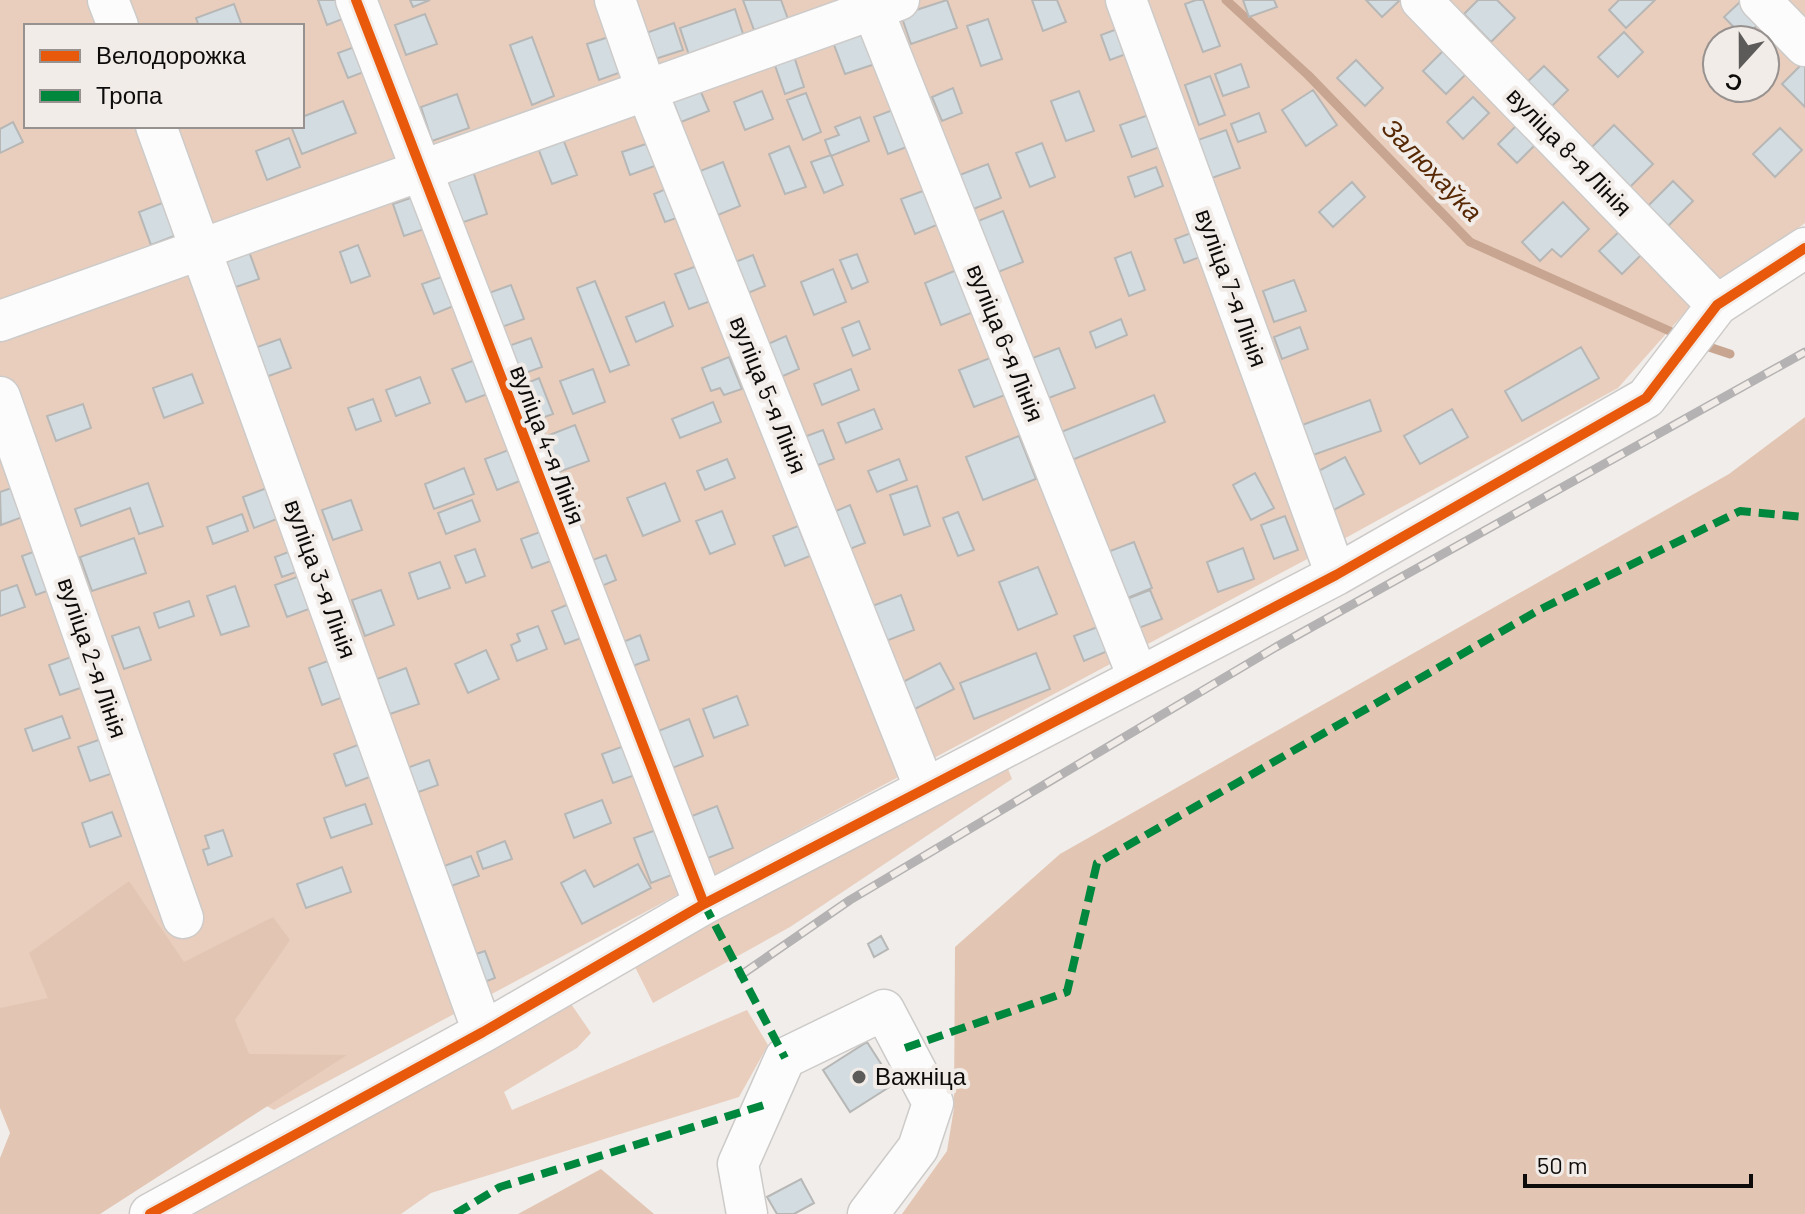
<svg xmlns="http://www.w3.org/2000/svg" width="1805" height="1214" viewBox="0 0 1805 1214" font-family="Barlow,sans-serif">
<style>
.green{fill:#e9cebd;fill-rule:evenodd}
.forest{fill:#e2c5b3}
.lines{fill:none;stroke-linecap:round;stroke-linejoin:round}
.stream{stroke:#c7a590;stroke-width:9}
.building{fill:#d3dce1;stroke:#b7b7b6;stroke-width:2}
.minor-casing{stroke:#cdcbc9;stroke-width:43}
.minor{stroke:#fdfcfc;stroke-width:40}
.rail-casing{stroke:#b4b2b2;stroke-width:9}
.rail{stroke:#f2ece8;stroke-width:6;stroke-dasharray:18;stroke-linecap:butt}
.quiet{stroke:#00873e;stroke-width:8;stroke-dasharray:16 8;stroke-linecap:butt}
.cycleway-casing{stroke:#f2ece8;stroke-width:15}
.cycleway{stroke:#e8590c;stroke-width:10}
.poi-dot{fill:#5d5b59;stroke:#f2ece8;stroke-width:3}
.labels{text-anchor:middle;stroke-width:8;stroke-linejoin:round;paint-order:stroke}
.street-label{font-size:24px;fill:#0e0c0b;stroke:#f2ece8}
.poi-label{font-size:24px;fill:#0e0c0b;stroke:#f2ece8;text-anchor:start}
.water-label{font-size:26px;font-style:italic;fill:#562804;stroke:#f2ece8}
</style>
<rect width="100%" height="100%" fill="#f0edea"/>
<path class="green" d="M0 0H1805V223L1688 309 1618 388 1311 557 274 1110 140 1037 0 1053ZM26 26H302V126H26ZM1717 40H1765V88H1717Z
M1006 764 1012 779 790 927 653 1003 633 963Z
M567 998 591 1033 577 1048 504 1092 512 1110 747 1010 768 1045 739 1097 431 1193 401 1214H184Z"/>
<path class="forest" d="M1805 417V1214H902L947 1151 954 1108 955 947 1060 854 1729 474Z
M129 881 184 962 273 917 290 940 235 1020 249 1054 347 1055 100 1214H0V1158L10 1133 0 1108V1008L48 998 29 953Z
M601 1169 654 1214H518Z"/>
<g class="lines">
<path class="stream" d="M1226 0 1308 75 1470 242 1683 337
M1700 344 1730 354"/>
</g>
<path class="building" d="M318 0H347L353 15 327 25Z
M410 0H430L413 7Z
M743 0H781L788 19 754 30Z
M947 0 957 28 911 44 901 15Z
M1032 0H1057L1066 22 1043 31Z
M1196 0H1203L1220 46 1203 52 1185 4Z
M1243 0H1274L1277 7 1249 17Z
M1366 0H1400L1382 17Z
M1478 0H1497L1515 18 1491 42 1464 14Z
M1619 0H1655L1626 28 1609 10Z
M1742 0 1768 15 1744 38 1724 17Z
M234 4 242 26H199L196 18Z
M735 9 745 40 690 58 680 28Z
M425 14 437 44 406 55 395 25Z
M988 19 1002 59 981 66 967 26Z
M674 23 683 50 655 59 646 33Z
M1128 25 1137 50 1110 60 1101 35Z
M870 29 881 62 845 74 833 42Z
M1624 32 1643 52 1618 77 1598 57Z
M615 35 627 70 599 80 587 44Z
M532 37 554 96 532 105 510 45Z
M368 42 377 67 348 78 338 53Z
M791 47 804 87 785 94 771 54Z
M1446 48 1469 71 1446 94 1423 71Z
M1356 60 1383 88 1365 106 1337 78Z
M1805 61V107L1782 84Z
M1241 64 1249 87 1223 96 1215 74Z
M1544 66 1568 90 1543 115 1519 90Z
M1210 76 1225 115 1199 125 1185 85Z
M698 85 709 111 681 122 671 96Z
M953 88 962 113 942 121 932 97Z
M1313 90 1337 125 1306 146 1282 110Z
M762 91 773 119 745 130 734 102Z
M1079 91 1094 131 1066 141 1051 101Z
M806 93 821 132 803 140 787 100Z
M457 94 469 128 432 141 421 107Z
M1473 97 1489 113 1463 139 1447 122Z
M343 101 356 133 302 154 291 126H302V117Z
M901 107 915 144 888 154 874 117Z
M1160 111 1171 143 1132 157 1120 125Z
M1259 113 1266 132 1238 142 1231 124Z
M860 117 869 141 831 156 825 140 839 135 835 127Z
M1521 121 1540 140 1517 163 1498 144Z
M13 122 23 142 0 153V129Z
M1614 125 1653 164 1628 189 1589 150Z
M1780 128 1802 150 1775 177 1753 154Z
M1226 130 1240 168 1209 179 1195 141Z
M289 138 300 167 267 180 256 151Z
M563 139 577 175 552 184 538 148Z
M655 141 663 163 630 175 622 152Z
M1042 143 1055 177 1030 187 1016 153Z
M789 146 806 187 785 194 769 154Z
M831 155 843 185 824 193 811 162Z
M723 162 740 206 713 217 695 173Z
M988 164 1001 198 971 210 957 176Z
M1156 167 1163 186 1135 197 1128 177Z
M472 168 487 214 458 224 443 178Z
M1673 181 1693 201 1668 226 1648 206Z
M1352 182 1365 197 1333 227 1319 212Z
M673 186 685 215 665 222 654 194Z
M931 188 944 222 915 234 901 199Z
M422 194 433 226 404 236 393 204Z
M170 200 182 233 151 245 139 212Z
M1563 202 1589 229 1561 257 1552 249 1540 261 1522 242Z
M1003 211 1023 262 993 274 973 223Z
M1626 225 1649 247 1622 274 1599 251Z
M1199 230 1208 254 1184 263 1175 239Z
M358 245 370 276 351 283 340 252Z
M247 246 259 279 230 289 218 257Z
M1131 252 1145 290 1129 296 1115 258Z
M857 254 868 282 852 289 840 260Z
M753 255 765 286 743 295 730 264Z
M705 263 719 298 689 309 675 274Z
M833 269 846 302 814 315 801 282Z
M959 269 976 311 941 325 925 283Z
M450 274 461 303 434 314 422 284Z
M1294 280 1306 311 1274 322 1263 291Z
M595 281 629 365 610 372 577 288Z
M511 285 524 319 499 328 486 294Z
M664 302 673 326 636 342 626 317Z
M1121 319 1127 335 1096 348 1090 332Z
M859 321 870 349 853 356 842 328Z
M1300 327 1308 349 1282 359 1274 337Z
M786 336 799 369 774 380 761 347Z
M531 338 542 367 517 376 506 347Z
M280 339 291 368 263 378 252 349Z
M1581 347 1599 378 1522 421 1505 391Z
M1059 348 1075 388 1046 399 1030 359Z
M729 357 742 389 724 395 720 388 711 391 702 368Z
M480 358 493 392 466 402 452 369Z
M990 358 1005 395 974 407 959 370Z
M593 369 605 402 573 414 560 381Z
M851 369 859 390 822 405 814 384Z
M192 374 203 403 164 418 153 388Z
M420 377 430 403 396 416 386 390Z
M539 378 553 414 539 419 525 384Z
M1154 395 1165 422 1072 460 1061 432Z
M373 399 381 421 356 430 348 408Z
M1370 400 1381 431 1313 455 1302 425Z
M713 402 721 422 680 438 672 419Z
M83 404 91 428 56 441 47 416Z
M874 409 882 429 846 443 838 423Z
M1452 409 1468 437 1420 464 1404 436Z
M575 425 589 461 553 474 539 439Z
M823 430 834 459 805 470 793 441Z
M1019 436 1036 479 983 500 966 457Z
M514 448 525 479 497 490 485 459Z
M1345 457 1364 494 1328 513 1309 476Z
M727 459 735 478 705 490 697 471Z
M899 459 907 480 877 492 868 471Z
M464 468 474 494 434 509 425 484Z
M1255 473 1274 508 1251 520 1233 485Z
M148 483 163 526 139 534 130 508 81 526 75 509Z
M280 483 292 513 254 528 243 497Z
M665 483 680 521 643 536 627 498Z
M17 486 28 515 1 525 0 492Z
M917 486 930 526 904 535 890 495Z
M351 500 362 530 333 540 322 510Z
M472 500 480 521 446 534 438 513Z
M850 505 865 543 837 554 822 517Z
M722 511 735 544 710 554 696 521Z
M958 512 974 550 958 556 943 518Z
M242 514 248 531 213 544 207 527Z
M1285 516 1298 550 1274 559 1261 525Z
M798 526 810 556 785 566 773 536Z
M548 529 559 558 532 568 521 539Z
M134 538 146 573 92 591 80 557Z
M1134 542 1152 588 1120 601 1102 554Z
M302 547 310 567 282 577 275 557Z
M44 548 58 587 36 595 22 556Z
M1243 548 1254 579 1218 592 1207 562Z
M475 549 485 576 466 583 455 556Z
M606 555 616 580 592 590 582 564Z
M440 562 450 588 418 599 409 573Z
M1038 567 1057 614 1018 630 999 582Z
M308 573 320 605 287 617 275 585Z
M17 585 25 607 0 616V591Z
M235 586 249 626 221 635 207 596Z
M381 590 394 625 365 636 352 600Z
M1150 590 1162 619 1131 631 1119 602Z
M901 595 914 630 881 643 867 608Z
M189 601 194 616 159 628 154 613Z
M574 602 587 636 565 644 552 611Z
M538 626 547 649 517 661 511 645 520 641 517 634Z
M1100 626 1110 650 1084 661 1074 636Z
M139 627 151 660 124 669 112 636Z
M640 635 649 660 622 670 613 646Z
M486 650 499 679 468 693 455 664Z
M82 653 92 684 60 695 49 665Z
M1036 653 1050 689 974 719 960 683Z
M341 656 354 693 322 705 309 668Z
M940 663 954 689 905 714 891 688Z
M406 668 419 704 390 714 377 679Z
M737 696 748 725 714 738 703 709Z
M62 716 70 738 33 751 25 729Z
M689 719 703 756 667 770 653 733Z
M116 734 128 768 90 781 78 747Z
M363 743 375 775 346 786 334 754Z
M624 746 635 775 613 783 602 754Z
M429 760 438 785 413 794 404 769Z
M602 800 611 823 574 838 565 814Z
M365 804 372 824 331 838 324 818Z
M717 806 733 848 698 862 682 820Z
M112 812 121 836 90 847 82 823Z
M223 830 232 856 208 865 203 850 209 848 205 836Z
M656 830 674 874 651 883 634 838Z
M505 841 512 859 483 869 477 852Z
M471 856 479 876 443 889 436 869Z
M638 864 651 888 582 924 561 883 585 870 594 887Z
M342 867 351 892 306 908 297 884Z
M881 936 888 949 874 957 868 944Z
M485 951 495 978 474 986 464 958Z
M867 1042 894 1084 850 1112 823 1070Z
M801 1179 814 1203 794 1214H777L767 1197Z"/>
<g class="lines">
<defs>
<path id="minor" d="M108 0 118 26
M356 0 704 904
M615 0 646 89 925 789
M1126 0 1336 575
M1421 0 1717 305
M1760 0 1805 46
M873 10 1138 677
M156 126 483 1032
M0 321 899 0
M0 397 183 918
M150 1214 483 1032 704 904 1336 575 1646 398 1717 305 1805 248
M747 1214 738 1164 785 1058 884 1010 933 1103 918 1148 868 1214"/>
</defs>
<use href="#minor" class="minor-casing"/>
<use href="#minor" class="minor"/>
<defs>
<path id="rail" d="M741 975 850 900 1276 647 1805 352"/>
</defs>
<use href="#rail" class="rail-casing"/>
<use href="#rail" class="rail"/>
<path class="quiet" d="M704 904 785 1058
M905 1048 1067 992 1097 863 1539 610 1740 511 1805 517
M455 1214 500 1187 764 1105"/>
<defs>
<path id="cycleway" d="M356 0 704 904
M150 1214 483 1032 704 904 1336 575 1646 398 1717 305 1805 248"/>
</defs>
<use href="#cycleway" class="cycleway-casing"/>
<use href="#cycleway" class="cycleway"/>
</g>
<circle class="poi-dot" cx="859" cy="1077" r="8"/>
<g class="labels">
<g class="street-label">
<text transform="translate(1569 152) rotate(46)" y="8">вуліца 8-я Лінія</text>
<text transform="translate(1231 288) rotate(70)" y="8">вуліца 7-я Лінія</text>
<text transform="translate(1005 343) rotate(68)" y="8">вуліца 6-я Лінія</text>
<text transform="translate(768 395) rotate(68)" y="8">вуліца 5-я Лінія</text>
<text transform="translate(547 445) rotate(69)" y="8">вуліца 4-я Лінія</text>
<text transform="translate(320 579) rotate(70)" y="8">вуліца 3-я Лінія</text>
<text transform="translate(92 658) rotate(71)" y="8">вуліца 2-я Лінія</text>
</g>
<g class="poi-label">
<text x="875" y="1085">Важніца</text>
</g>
<g class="water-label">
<text transform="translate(1432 170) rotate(46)" y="9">Залюхаўка</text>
</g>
</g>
<rect x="24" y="24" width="280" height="104" fill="#f2ece8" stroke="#979290" stroke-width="2"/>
<rect x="40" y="50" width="40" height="12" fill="#e8590c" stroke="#979290" stroke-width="2"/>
<text x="96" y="64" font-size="24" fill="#0e0c0b">Велодорожка</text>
<rect x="40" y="90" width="40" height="12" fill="#00873e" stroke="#979290" stroke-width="2"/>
<text x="96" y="104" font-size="24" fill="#0e0c0b">Тропа</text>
<g transform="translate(1741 64) rotate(201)"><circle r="38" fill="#f2ece8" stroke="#979290" stroke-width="2"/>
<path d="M0-6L14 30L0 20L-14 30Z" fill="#5d5b59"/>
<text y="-12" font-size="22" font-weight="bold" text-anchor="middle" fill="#0e0c0b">С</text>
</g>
<path d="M1525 1174v12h226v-12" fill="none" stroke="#0e0c0b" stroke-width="4"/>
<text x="1537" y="1174" font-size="24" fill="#0e0c0b" stroke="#f2ece8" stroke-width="6" paint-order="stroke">50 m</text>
</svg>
